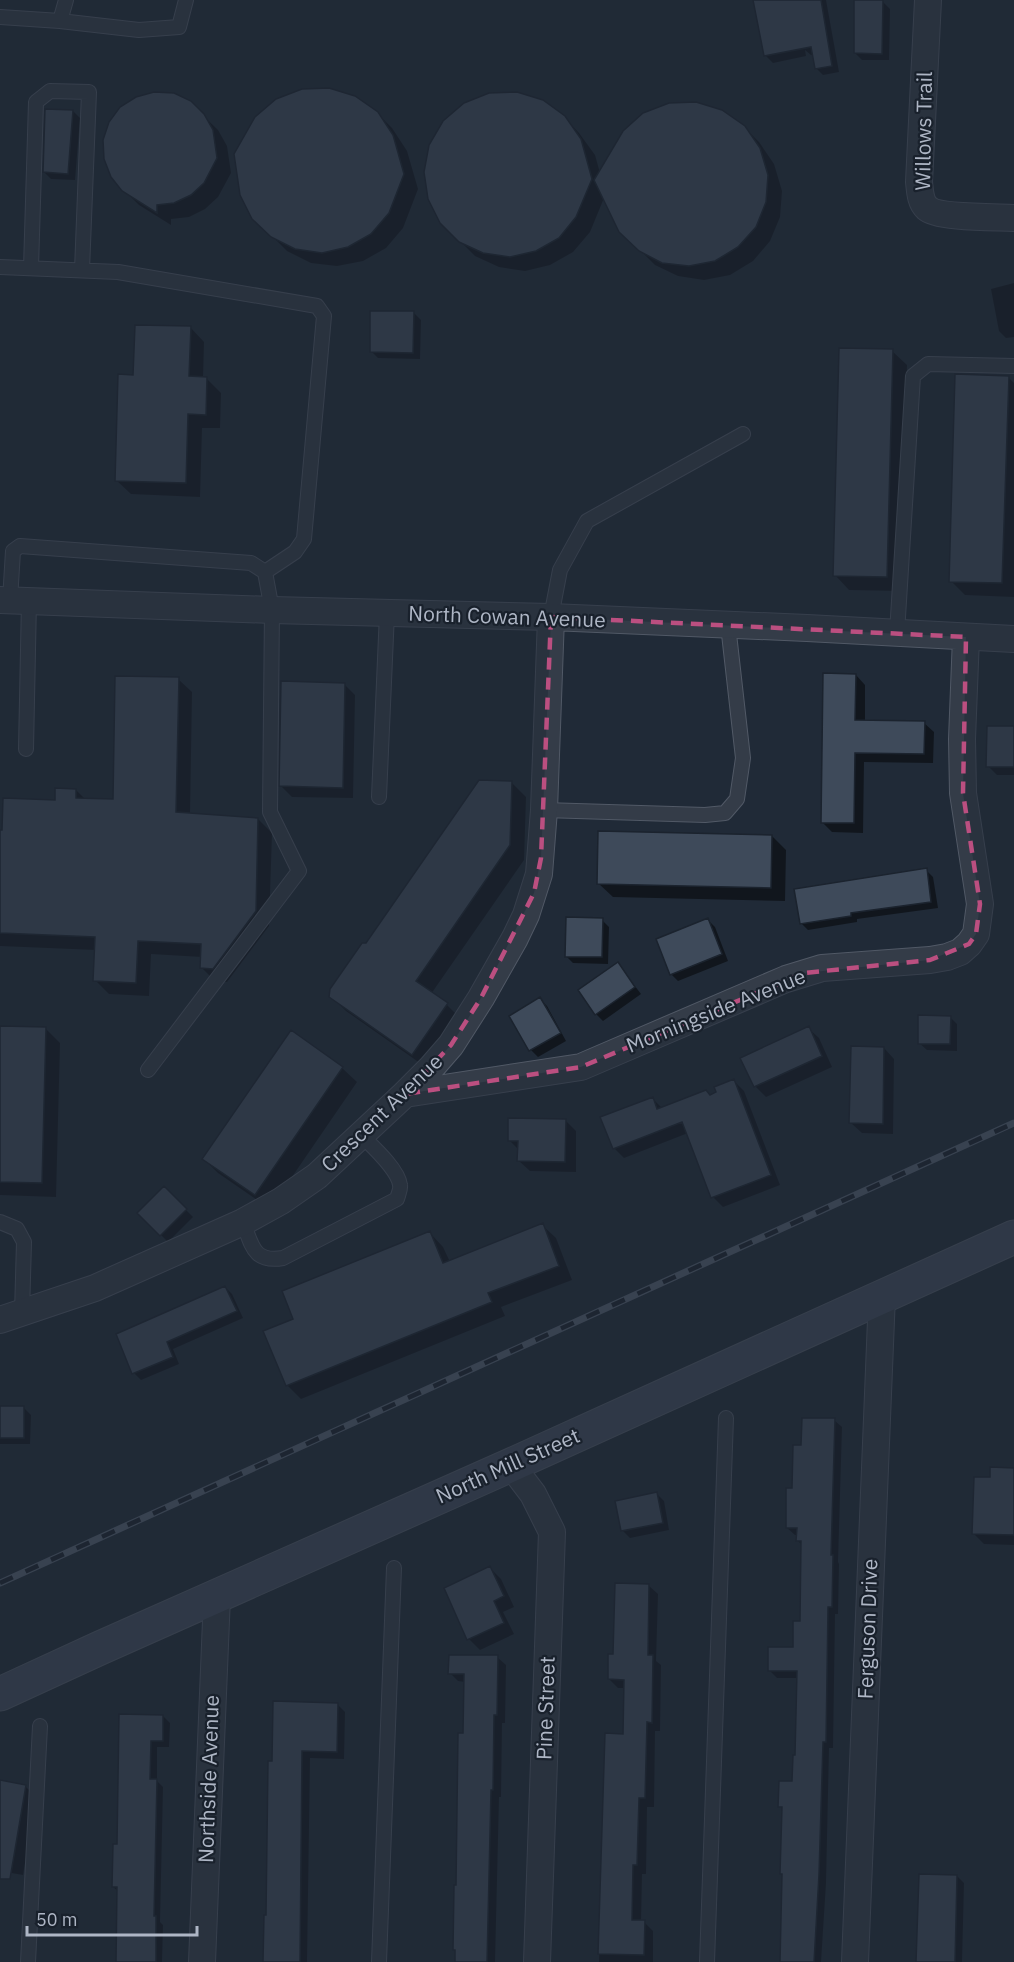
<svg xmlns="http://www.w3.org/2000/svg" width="1014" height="1962" viewBox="0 0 1014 1962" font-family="'IBM Plex Sans',sans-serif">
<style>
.shadow{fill:#0007}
.building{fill:#3e4a5a;stroke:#1b232e;stroke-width:1.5}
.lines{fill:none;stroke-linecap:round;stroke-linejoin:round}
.lane-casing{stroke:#515966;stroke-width:16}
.street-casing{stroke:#515966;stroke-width:28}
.secondary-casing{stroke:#515966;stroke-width:35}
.lane{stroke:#343c48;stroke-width:14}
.street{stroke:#343c48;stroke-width:26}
.secondary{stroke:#414b5b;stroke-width:33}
.rail-casing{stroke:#55606f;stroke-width:7}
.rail{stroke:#19212c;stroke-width:4.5;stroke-dasharray:14;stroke-linecap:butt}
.marked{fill:none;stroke:#bb4f80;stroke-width:4.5;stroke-dasharray:12 8;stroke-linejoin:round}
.labels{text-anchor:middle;stroke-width:4.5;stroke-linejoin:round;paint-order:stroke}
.street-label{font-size:21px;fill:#aeb6c5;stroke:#19212c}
</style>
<rect width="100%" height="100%" fill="#202a37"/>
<path class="shadow" d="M769 0H826L839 72 823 75 816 68 814 55H811L805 50 806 56 773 63 766 56Z
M883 2 890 9 889 60H862L855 53Z
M190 103 218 130 227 146 231 173 218 197 205 209 189 217 171 219V225L139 205 124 190Z
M73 111 80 118 75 180 51 179 44 172Z
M377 113 392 128 407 151 418 189 403 228 386 248 363 261 337 266 311 263 287 251 254 218Z
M564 117 579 133 595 155 600 173 744 127 759 142 774 164 782 191 780 217 770 241 753 261 730 275 704 280 678 276 655 265 621 231 604 198 590 232 573 252 550 265 525 271 499 267 475 256 441 222Z
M1014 283V337L1006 338 999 331 991 289Z
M414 313 421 320 420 359 378 358 371 351Z
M190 327 204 342 203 378H206L221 393 220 428H202L200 497 131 494 116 480 135 376Z
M892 351 907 365 901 591 849 590 835 575Z
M1008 377 1014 383V597L965 595 951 581Z
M856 675 865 685V722L924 723 934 732 933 763 864 762 863 833 832 832 822 822Z
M178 679 192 692 190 815 258 819 272 833 269 926 227 982 215 981 201 967 202 957 151 954 149 996 109 994 95 980 96 950 0 946V831H4L76 790 85 799 114 800Z
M344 684 355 695 353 798 292 797 281 786Z
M1014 728V775H997L988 766Z
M512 783 526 797 524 860 431 994 447 1005 461 1019 427 1068 346 1011 331 996Z
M772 836 786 850 785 901 613 897 598 883Z
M926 870 933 877 938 908 857 919V922L808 930 801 923Z
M602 920 609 927 608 964 573 963 566 956Z
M708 920 715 927 728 961 678 981 671 974Z
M618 964 641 994 603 1021 596 1014Z
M540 999 547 1006 566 1041 538 1057 531 1050Z
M950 1017 957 1024V1051L927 1050 919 1043Z
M0 1028 46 1029 60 1043 56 1197 0 1195Z
M808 1028 819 1038 832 1067 766 1097 755 1086 742 1058Z
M884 1048 894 1059 893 1134 862 1133 851 1123Z
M342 1068 357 1082 270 1209 218 1173 204 1159Z
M734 1081 744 1091 780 1185 723 1207 713 1197 688 1133 624 1158 614 1148 652 1098 662 1108 711 1097Z
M566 1121 576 1131V1172L530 1171 519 1161V1150L509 1140Z
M164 1188 193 1217 168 1242 139 1213Z
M542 1225 556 1238 572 1280 501 1307 505 1316 301 1399 287 1385 295 1319 430 1233 443 1247 450 1262Z
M225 1287 232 1294 243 1318 173 1349 179 1364 141 1380 134 1373Z
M0 1408H24L31 1415 30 1444H0Z
M834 1420 842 1427 838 1562 839 1564 838 1614H835L833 1748H829L826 1883 821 1962H780L784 1875 783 1809 780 1806 794 1782 797 1757 798 1678H777L769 1670 795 1649 801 1622 803 1546 798 1541V1535H795L787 1528 803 1447Z
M1014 1470V1545L984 1544 973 1533 991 1479Z
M657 1494 664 1501 669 1530 630 1538 623 1531Z
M490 1568 501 1579 514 1607 503 1612 514 1634 480 1650 469 1639Z
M648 1585 658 1594 656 1661 661 1665 660 1731H655L654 1807H647L646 1874H642L641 1922H644L653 1931V1962H599L607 1735H624L625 1688H618L609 1679 615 1656Z
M497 1657 506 1665 505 1723H502L501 1797H499L495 1962H456L465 1682 458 1681 450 1673Z
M337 1704 345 1712 344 1759 310 1758 307 1962H265L273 1763Z
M121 1715 163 1716 170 1723 169 1747H157V1781L163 1787 160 1922 163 1925 162 1962H117L119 1892 113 1887 119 1846Z
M0 1782 25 1786 36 1797 23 1875 0 1871Z
M957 1876 964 1883 962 1962H918Z"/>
<path class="building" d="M753 0H821L832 66 815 69 811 47 764 56Z
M854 0H883L882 54 854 53Z
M329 88 355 96 378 112 393 135 404 174 389 213 371 234 348 247 322 253 295 249 271 237 252 219 240 195 234 154 255 117 276 99 302 89Z
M154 92 174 93 191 101 204 114 213 130 217 158 204 183 191 195 174 203 157 205V213L122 191 111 177 104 159 103 140 109 122 120 107 136 97Z
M517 92 543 100 565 116 581 139 592 179 576 217 559 238 536 251 510 257 483 253 459 242 440 223 428 199 424 172 429 145 443 121 464 103 489 93Z
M696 102 722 110 745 126 760 148 768 175 766 202 756 227 738 247 715 261 689 266 662 263 639 251 619 232 594 180 623 131 643 113 669 103Z
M45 109 73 110 68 174 43 172Z
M370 311H414L413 353 370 352Z
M135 325 191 326 189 376 207 377 206 415 188 414 186 483 115 481 118 374 133 375Z
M839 348 893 349 887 577 833 576Z
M955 374 1009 376 1002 583 949 582Z
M823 673 856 674 855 720 925 721 924 754 855 753 854 823H821Z
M115 676 179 677 176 812 258 818 256 911 213 969 200 968 201 944 138 941 136 983 93 981 95 937 0 933V830H2L3 798 55 800V788L76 789V798L113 799Z
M281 681 345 683 343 788 279 786Z
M987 726H1014V767H986Z
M479 780 512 781 510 845 416 981 448 1003 412 1055 329 997 330 989 362 943H366Z
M598 831 772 835 771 888 597 884Z
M927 868 931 902 851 913V916L800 924 794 889Z
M566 917 603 918 602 957H565Z
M708 918 722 954 670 975 656 939Z
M618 962 635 987 595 1015 578 990Z
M540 997 561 1033 529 1051 509 1016Z
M918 1015 951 1016 950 1044H918Z
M0 1026 46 1027 42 1183 0 1182Z
M809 1026 822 1056 754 1087 740 1058Z
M291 1030 343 1067 255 1195 202 1159Z
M851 1046 884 1047 883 1124 849 1123Z
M734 1079 771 1175 711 1198 682 1122 613 1149 600 1117 653 1097 657 1109 706 1090 710 1095 716 1092 714 1087Z
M508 1118 566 1119 565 1162 517 1161 518 1141H508Z
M164 1186 187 1209 160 1236 137 1213Z
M543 1223 559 1266 488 1293 492 1302 286 1386 263 1331 293 1319 282 1291 430 1231 443 1263Z
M225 1286 237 1311 167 1342 173 1357 132 1374 116 1334Z
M0 1406H24V1438H0Z
M802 1418H835L831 1555H833L832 1607H828L826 1742H823L819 1874 814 1962H780L782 1874H780L782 1807H778L779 1781H792L793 1755H795L797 1671H768V1647H793V1621H800L801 1541H796L797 1528H786V1488H792L793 1445H801Z
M990 1467 1014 1468V1535L972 1534 974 1477H990Z
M657 1492 663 1523 621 1531 615 1501Z
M490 1566 504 1596 494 1601 504 1623 467 1640 444 1588Z
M615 1583 649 1584 648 1655H653L652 1723 647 1722 645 1798H639L637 1865H633L632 1920H645L644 1955 598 1954 605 1733 623 1734 624 1680 608 1679V1654H613Z
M449 1655H498L497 1715H494L493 1790H491L487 1962H455V1950H453L454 1885H456L458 1733H463L464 1674H448Z
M273 1701 338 1703 337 1752 302 1751 300 1962H263L264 1915H266L268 1761H272Z
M119 1714 163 1715V1741H151L150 1779H157L154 1916H156V1962H116L117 1887H112L113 1844H117Z
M0 1780 26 1785 10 1879H0Z
M919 1874 957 1875 955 1962H916Z"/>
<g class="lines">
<defs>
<path id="lane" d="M0 17 60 21 66 0
M60 21 139 30 179 27 186 0
M0 267 118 272 317 306 324 316 304 539 295 552 265 572
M31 268 36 102 50 91 89 92 82 270
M10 600 13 551 20 546 251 563 265 572 272 610 270 812 299 871 148 1070
M551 617 560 570 587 521 743 434
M897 633 913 376 928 364 1014 366
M26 749 29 600
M379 797 387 613
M544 810 705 815 725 813 737 799 743 758 728 625
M0 1222 17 1229 24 1242 22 1313
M243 1222C252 1245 253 1263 283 1258L397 1199C398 1195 401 1189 400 1185 398 1169 372 1146 361 1135
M28 1962 40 1726
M379 1962 394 1568
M707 1962 726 1418"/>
<path id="street" d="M928 0 919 182C920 190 920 202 927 208 937 218 997 217 1014 218
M0 600 272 610 551 617 807 628 1014 639
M405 1094 581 1067 786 979 822 968 930 960 947 957 960 952 969 944 976 934 980 904 963 793 962 739 966 637
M0 1320 95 1288 243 1222 281 1201 317 1176 405 1094 431 1068 451 1045 481 998 515 938 526 915 539 874 544 810 551 617
M511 1465 533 1494 552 1532 537 1962
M202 1962 217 1596
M855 1962 882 1295"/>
<path id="secondary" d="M0 1694 100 1648 511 1465 1014 1237"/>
</defs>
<use href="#lane" class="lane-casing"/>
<use href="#street" class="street-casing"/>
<use href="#secondary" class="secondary-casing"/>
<use href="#lane" class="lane"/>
<use href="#street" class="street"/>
<use href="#secondary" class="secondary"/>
<defs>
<path id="rail" d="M0 1583 1014 1123"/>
</defs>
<use href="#rail" class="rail-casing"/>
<use href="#rail" class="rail"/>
</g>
<path d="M0 0H1014V1962H0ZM551 617 966 637 963 793 980 904 976 934 969 944 930 960 804 973 581 1067 405 1094 451 1045 481 998 534 893 541 858Z" fill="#202a37" fill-opacity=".55" fill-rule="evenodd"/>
<path class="marked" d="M551 617 966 637 963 793 980 904 976 934 969 944 930 960 804 973 581 1067 405 1094 451 1045 481 998 534 893 541 858Z"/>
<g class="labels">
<g class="street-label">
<text transform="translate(924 131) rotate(-89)" y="7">Willows Trail</text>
<text transform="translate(507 617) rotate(2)" y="7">North Cowan Avenue</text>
<text transform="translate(716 1011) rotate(-22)" y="7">Morningside Avenue</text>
<text transform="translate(382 1113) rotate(-44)" y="7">Crescent Avenue</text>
<text transform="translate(508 1466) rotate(-24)" y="7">North Mill Street</text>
<text transform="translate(868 1629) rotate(-88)" y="7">Ferguson Drive</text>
<text transform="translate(546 1708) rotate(-88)" y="7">Pine Street</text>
<text transform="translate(209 1779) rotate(-88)" y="7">Northside Avenue</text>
</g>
</g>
<path d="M27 1926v9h170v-9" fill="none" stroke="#aeb6c5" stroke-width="3"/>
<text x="36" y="1926" font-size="18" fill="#aeb6c5" stroke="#19212c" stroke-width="4.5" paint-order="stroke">50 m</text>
</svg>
